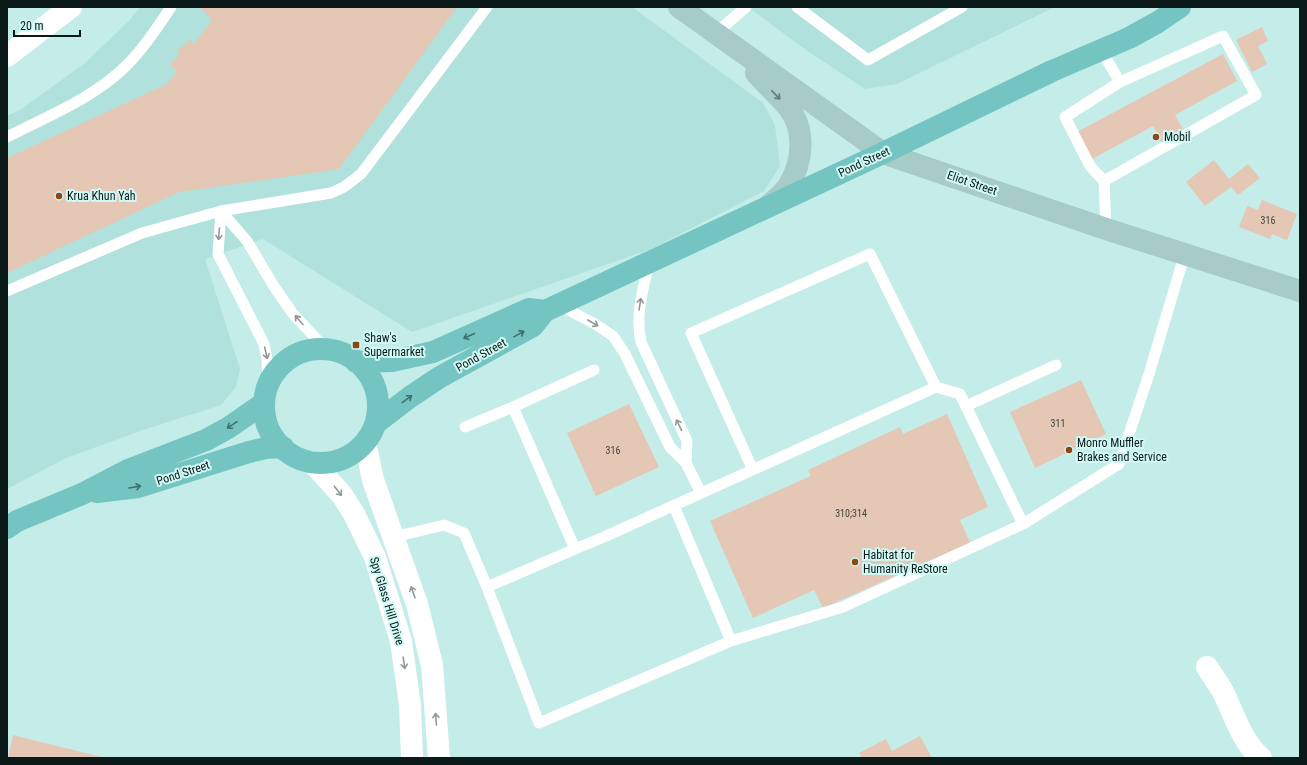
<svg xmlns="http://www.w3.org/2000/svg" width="1307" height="765" viewBox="0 0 1307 765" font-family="'Roboto Condensed',sans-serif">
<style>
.built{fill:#b0e1dd}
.building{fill:#e4c7b4}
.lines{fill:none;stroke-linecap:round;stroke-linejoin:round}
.lane{stroke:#fff;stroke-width:11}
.street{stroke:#fff;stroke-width:22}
.secondary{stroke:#a6cbc9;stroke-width:22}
.primary{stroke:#74c5c2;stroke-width:22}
.oneway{stroke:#607b7a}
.oneway2{stroke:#919898}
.oneway3{stroke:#40706e}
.poi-dot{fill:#894913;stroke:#d1f9f6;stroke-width:1.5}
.labels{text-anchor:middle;stroke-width:4;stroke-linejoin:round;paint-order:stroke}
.number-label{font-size:10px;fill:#414540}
.poi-label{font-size:12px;fill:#0b1a19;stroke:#d1f9f6;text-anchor:start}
.street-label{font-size:12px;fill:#0b1a19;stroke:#d1f9f6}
</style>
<rect width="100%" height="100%" fill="#c4ece9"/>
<path class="built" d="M140 7H632L763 103 775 125 780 166 764 191 651 249 412 332 263 239 205 259 240 369 236 387 221 405 143 430 66 458 7 489V116L20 110 85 63 129 21Z
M748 7H1055L897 84 865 89 806 50Z"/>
<path class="building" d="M200 7H457L339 169 179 192 7 273V158L167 84 177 71 169 64 180 54 177 51 190 40 194 44 212 20Z
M1262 27 1268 41 1258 46 1267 64 1252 72 1236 40Z
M1223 54 1237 81 1175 115 1184 131 1162 143 1153 126 1092 159 1077 132Z
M1214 160 1229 179 1248 164 1260 178 1238 195 1231 187 1205 206 1186 182Z
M1262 200 1297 214 1287 240 1272 234 1270 239 1239 227 1247 206 1258 210Z
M1081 380 1106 434 1035 468 1010 412Z
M629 404 659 467 596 496 567 433Z
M947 414 988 507 960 520 970 543 823 608 814 590 753 618 710 521 811 476 808 470 900 427 903 434Z
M13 735 102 757V758H8Z
M920 736 932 758H862L859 753 886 739 892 751Z"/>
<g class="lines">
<path class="lane" d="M797 7 868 60 962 7
M716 33 746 7
M1101 50 1120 82 1065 117 1090 166 1104 181 1106 229
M7 137C48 116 94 98 127 65 144 48 158 27 171 7
M1104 181 1256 95 1223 36 1120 82
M649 263C643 290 635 314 641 342L687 441 686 463
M7 291 142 233 221 211 331 193 344 187 361 174 487 7
M559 305 595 324 613 336 625 354 670 447 686 463 701 493
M268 383 267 359 264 344 218 254 221 211 247 241 275 288 293 314 325 348
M966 406 1056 365
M513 407 575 549 604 537 936 387 870 254 691 333 752 468
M465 427 513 407 594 370
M1023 524 1119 464 1149 374 1185 253
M394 537 444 525 464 533 487 587 539 723 731 641 674 506
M487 587 575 549
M731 641 843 607 1023 524 960 394 936 387"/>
<path class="street" d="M7 56 71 7
M365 442 373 480 417 604 432 665 439 758
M312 462 342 495 354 514 375 557 401 641 410 705 412 758
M1207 667C1213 677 1221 686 1225 696 1236 719 1242 741 1261 758"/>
<path class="secondary" d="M679 7 883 153 1106 229 1300 291
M756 73C766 85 778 95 788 107 806 130 803 161 789 185 783 194 775 200 767 207"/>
<path class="primary" d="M264 406a57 57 0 1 1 114 0a57 57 0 1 1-114 0Z
M356 362 392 361 433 352 529 309 545 311
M376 423 410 397 440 377 533 326 545 311 883 153 1052 71 1129 38 1158 22 1180 7
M97 492 138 487 249 452 266 448 283 447
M7 528 17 521 82 494 128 470 206 440 228 428 264 403"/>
</g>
<defs><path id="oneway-shaft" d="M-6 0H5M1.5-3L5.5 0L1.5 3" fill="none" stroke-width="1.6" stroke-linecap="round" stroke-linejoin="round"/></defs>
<use class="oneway" href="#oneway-shaft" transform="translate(776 95) rotate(46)"/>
<g class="oneway2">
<use href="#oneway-shaft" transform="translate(219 234) rotate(94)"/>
<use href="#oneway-shaft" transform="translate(640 304) rotate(-81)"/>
<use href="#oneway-shaft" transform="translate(299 320) rotate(-131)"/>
<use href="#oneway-shaft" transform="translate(593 323) rotate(30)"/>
<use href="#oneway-shaft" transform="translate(266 353) rotate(77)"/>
<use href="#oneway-shaft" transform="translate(679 425) rotate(-115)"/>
<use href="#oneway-shaft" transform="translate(338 491) rotate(52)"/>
<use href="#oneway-shaft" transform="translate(413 592) rotate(-109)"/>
<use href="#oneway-shaft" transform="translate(404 663) rotate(82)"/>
<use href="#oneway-shaft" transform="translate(436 719) rotate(-94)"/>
</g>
<g class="oneway3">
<use href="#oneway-shaft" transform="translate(519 334) rotate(-29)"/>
<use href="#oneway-shaft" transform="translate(469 336) rotate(156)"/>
<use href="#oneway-shaft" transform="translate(407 399) rotate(-36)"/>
<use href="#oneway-shaft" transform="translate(232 425) rotate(146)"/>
<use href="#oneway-shaft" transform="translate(135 487) rotate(-10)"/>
</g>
<g class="poi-dot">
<circle cx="1156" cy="137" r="4"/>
<circle cx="59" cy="196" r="4"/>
<rect x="352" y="341" width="8" height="8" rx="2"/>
<circle cx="1069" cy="450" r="4"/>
<circle cx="855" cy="562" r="4"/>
</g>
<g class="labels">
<g class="number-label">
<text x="1268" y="224">316</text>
<text x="1058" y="427">311</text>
<text x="613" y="454">316</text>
<text x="851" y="517">310;314</text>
</g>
<g class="poi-label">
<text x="1164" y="141">Mobil</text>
<text x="67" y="200">Krua Khun Yah</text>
<text x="364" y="342">Shaw's<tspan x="364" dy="14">Supermarket</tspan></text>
<text x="1077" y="447">Monro Muffler<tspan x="1077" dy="14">Brakes and Service</tspan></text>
<text x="863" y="559">Habitat for<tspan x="863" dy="14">Humanity ReStore</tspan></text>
</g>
<g class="street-label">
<text transform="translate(864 162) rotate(-25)" y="4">Pond Street</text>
<text transform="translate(972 183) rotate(19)" y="4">Eliot Street</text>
<text transform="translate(481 355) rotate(-29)" y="4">Pond Street</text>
<text transform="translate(183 473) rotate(-18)" y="4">Pond Street</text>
<text transform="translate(387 601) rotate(73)" y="4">Spy Glass Hill Drive</text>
</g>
</g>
<rect width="1307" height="765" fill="none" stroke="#0b1a19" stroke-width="16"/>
<path d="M14 30v6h66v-6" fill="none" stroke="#0b1a19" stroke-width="2"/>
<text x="20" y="30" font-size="12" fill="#0b1a19" stroke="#d1f9f6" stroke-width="3" paint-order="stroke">20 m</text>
</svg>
